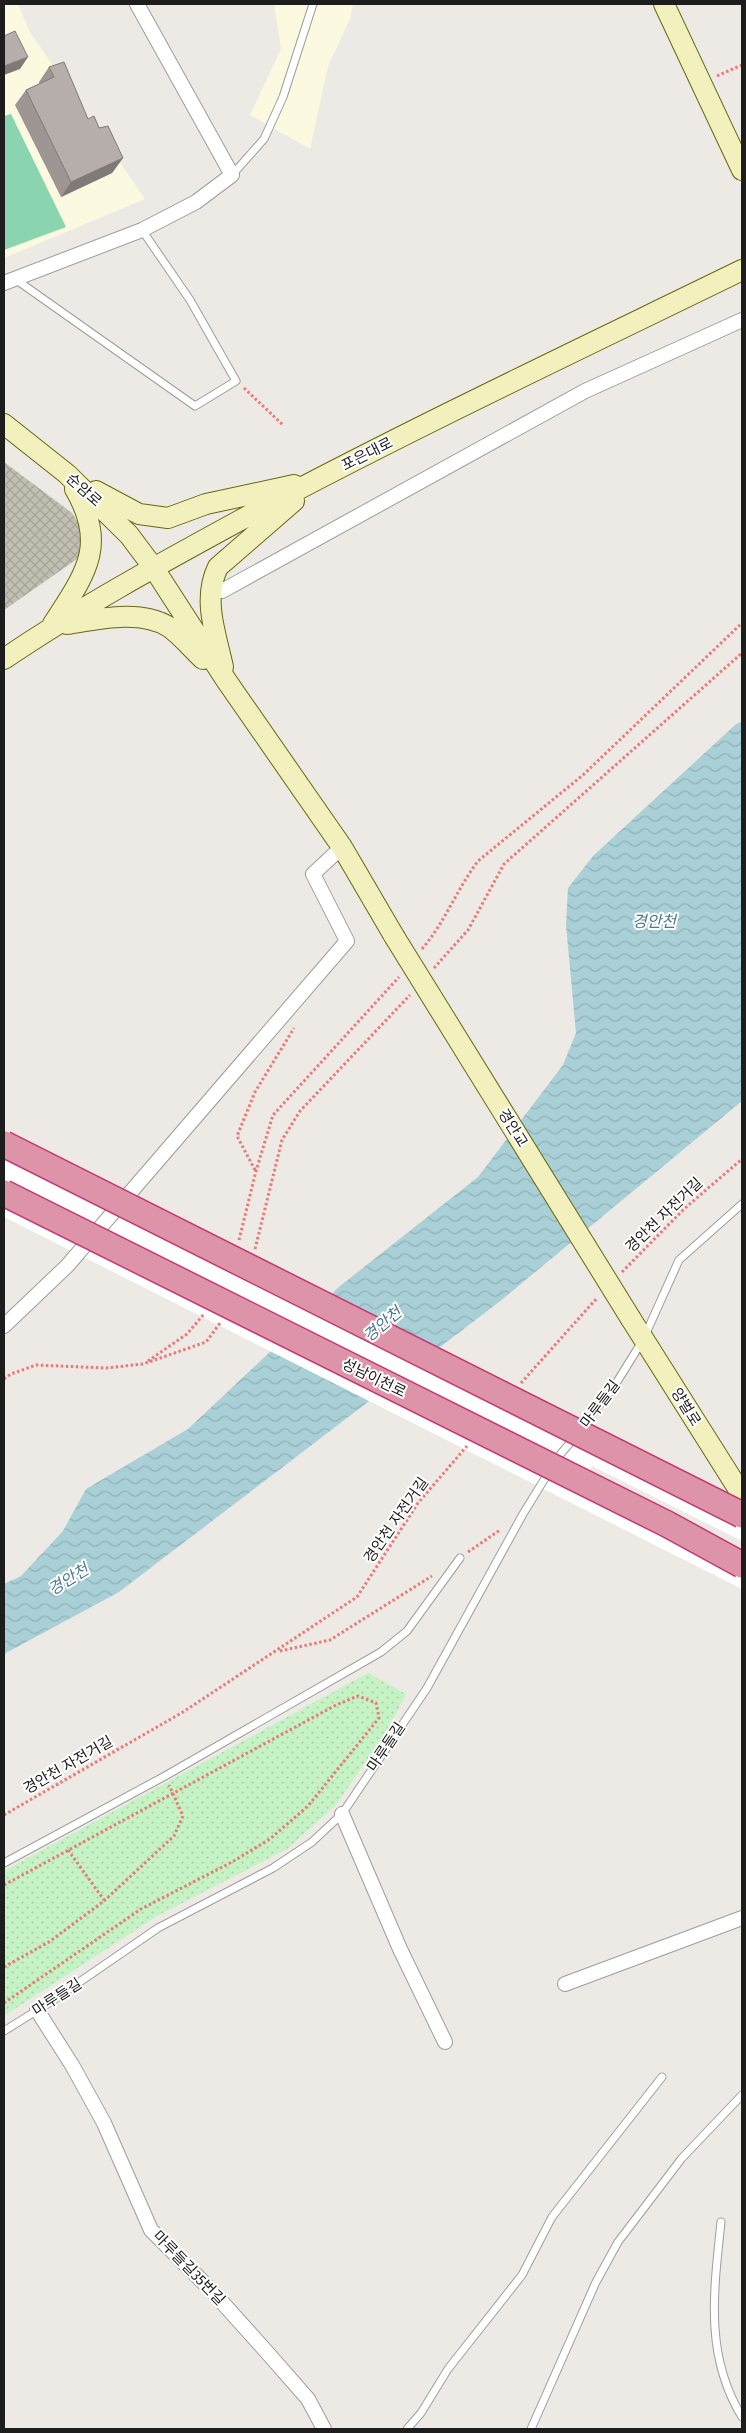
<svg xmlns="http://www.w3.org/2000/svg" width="746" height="2433" viewBox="0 0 746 2433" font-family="'Fira Sans Condensed','Noto Sans KR',sans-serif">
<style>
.education{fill:#fbf9df}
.construction{fill:url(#construction-cross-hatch)}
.park{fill:url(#park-dots)}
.pitch{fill:#8ad4b1}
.water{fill:url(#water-waves)}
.pier{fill:#fff}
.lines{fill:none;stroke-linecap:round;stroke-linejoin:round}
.lane-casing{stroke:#9e9e9e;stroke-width:9}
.street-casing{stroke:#9e9e9e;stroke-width:16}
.secondary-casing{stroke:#676810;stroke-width:22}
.path{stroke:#ea7978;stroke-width:3;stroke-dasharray:2.5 2.5;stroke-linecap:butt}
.lane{stroke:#fff;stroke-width:7}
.street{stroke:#fff;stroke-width:14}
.secondary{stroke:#f2f0bd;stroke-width:20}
.secondary-bridge-casing{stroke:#676810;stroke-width:22;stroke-linecap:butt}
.highway-bridge-casing{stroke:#c63775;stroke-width:28;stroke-linecap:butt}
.secondary-bridge{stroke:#f2f0bd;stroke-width:20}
.highway-bridge{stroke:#dd94a8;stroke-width:25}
.wall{fill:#9d9692}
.shaded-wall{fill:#7f7a77}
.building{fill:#b6aeaa;stroke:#7f7a77}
.labels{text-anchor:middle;stroke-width:4;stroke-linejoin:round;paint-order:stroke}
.street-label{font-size:15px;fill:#1d1d1d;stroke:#fff}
.water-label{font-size:16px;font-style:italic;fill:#4d7894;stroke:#fff}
</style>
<defs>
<pattern id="construction-cross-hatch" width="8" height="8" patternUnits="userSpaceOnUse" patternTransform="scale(1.25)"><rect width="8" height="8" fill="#c1bfb1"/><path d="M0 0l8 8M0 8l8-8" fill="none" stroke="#a5a498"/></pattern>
<pattern id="park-dots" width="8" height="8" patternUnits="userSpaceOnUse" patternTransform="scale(1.25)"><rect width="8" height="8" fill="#c6f3c5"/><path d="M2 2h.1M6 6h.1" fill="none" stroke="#aad0a9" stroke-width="1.8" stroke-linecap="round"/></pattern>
<pattern id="water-waves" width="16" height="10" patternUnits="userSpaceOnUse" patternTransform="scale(1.25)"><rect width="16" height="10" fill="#a9d0d6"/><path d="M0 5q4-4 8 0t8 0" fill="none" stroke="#91b2b7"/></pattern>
</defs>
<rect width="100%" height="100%" fill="#ede9e4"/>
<path class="education" d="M4 4H18L30 32 145 199 4 258Z
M274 4H353L350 19 328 66 310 149 250 115 281 49Z"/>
<path class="construction" d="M4 462 72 513 85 533 77 559 4 610Z"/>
<path class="park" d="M368 1673 406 1694 386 1732 336 1805 287 1849 157 1916 4 2016V1871Z"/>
<path class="pitch" d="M11 114 66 227 4 250V116Z"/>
<path class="water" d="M742 721V1101L499 1302 119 1592 4 1654V1584L21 1576 63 1531 86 1489 188 1429 340 1286 478 1177 563 1065 576 1033 566 925 568 888 593 856 735 725Z"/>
<path class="pier" d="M4 1131 742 1501V1541L592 1466 590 1470 742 1550V1589L4 1217Z"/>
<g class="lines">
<defs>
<path id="lane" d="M232 175 264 139 283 97 313 4
M15 279 195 406 236 381 190 300 142 230
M581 1428 615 1385 643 1340 679 1260 742 1204
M4 1863 165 1776 381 1652 407 1631 460 1558
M4 2031 49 2003 158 1928 273 1868 312 1842 342 1814 427 1688 523 1514 558 1457 575 1437
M721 2222C714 2290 704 2355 742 2417
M407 2429 421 2413 448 2369 522 2275 552 2217 662 2077
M531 2429 596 2282 618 2242 682 2158 742 2095"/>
<path id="street" d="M4 283 142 230 196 202 232 175 137 4
M210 590 222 591 585 391 742 320
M4 1326 67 1266 347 941 313 874 342 847
M342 1814 400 1949 445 2042
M565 1984 742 1918
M37 2010 72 2065 104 2123 151 2230 212 2291 265 2350 308 2399 324 2429"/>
<path id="secondary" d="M664 4 742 170
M4 424 67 474 129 535 153 567 226 680 342 847 394 936
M96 491 139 514 168 518 206 504 294 485
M53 624C85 574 108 546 75 489
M67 624C98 619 141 609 169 627 181 635 192 649 203 659
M4 659C85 604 171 558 257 511 417 426 580 349 742 270
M223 667C216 634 202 599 218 567L294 501
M631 1319 742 1495"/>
</defs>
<use href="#lane" class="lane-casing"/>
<use href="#street" class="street-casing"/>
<use href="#secondary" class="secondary-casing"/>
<path class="path" d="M717 76 742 65
M244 388 283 425
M422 949C445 922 457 889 478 861L583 775 742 623
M434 968 468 930 504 864 742 653
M255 1170 237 1136 255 1092 294 1028
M239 1240 256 1171 273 1115 399 977
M255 1249 282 1140 300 1111 410 995
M622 1272 684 1209 742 1159
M148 1361 187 1334 204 1314
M4 1379 11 1374 36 1365 106 1368 143 1364 206 1342 220 1323
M521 1383 597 1298
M468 1552 500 1530
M280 1651 330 1640 432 1576
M4 1815 183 1712 357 1597 418 1503 467 1446
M68 1850 104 1900
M4 1885 336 1705 358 1696 376 1703 379 1718 308 1806 270 1839 232 1862 141 1909 4 2003
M4 1967 49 1942 104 1901 174 1836 183 1816 169 1785"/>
<use href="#lane" class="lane"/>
<use href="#street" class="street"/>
<use href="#secondary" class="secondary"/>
<defs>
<path id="secondary-bridge" d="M394 936 631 1319"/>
<path id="highway-bridge" d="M4 1144 742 1515
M4 1193 667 1524 742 1565"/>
</defs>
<use href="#secondary-bridge" class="secondary-bridge-casing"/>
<use href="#highway-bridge" class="highway-bridge-casing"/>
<use href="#secondary-bridge" class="secondary-bridge"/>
<use href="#highway-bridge" class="highway-bridge"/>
</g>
<path class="wall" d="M49 67 88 119 99 128 123 158 112 173 61 197 15 105 26 90 39 84V82Z"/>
<path class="shaded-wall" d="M28 57 20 69 4 75V66Z
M123 158 112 173 61 197 71 182Z"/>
<path class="building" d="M15 31 28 57 4 66V36Z
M64 62 88 119 94 116 99 128 108 126 123 158 71 182 26 90 54 77 49 67Z"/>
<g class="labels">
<g class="street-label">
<text transform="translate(367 454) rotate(-27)" y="5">포은대로</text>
<text transform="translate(84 490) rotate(42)" y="5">순암로</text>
<text transform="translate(513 1128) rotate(58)" y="5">경안교</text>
<text transform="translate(664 1215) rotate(-44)" y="5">경안천 자전거길</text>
<text transform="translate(374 1378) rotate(26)" y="5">성남이천로</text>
<text transform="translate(600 1404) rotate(-53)" y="5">마루들길</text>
<text transform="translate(686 1407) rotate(58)" y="5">양벌로</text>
<text transform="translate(396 1520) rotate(-55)" y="5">경안천 자전거길</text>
<text transform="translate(386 1747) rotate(-56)" y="5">마루들길</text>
<text transform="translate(68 1765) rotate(-30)" y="5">경안천 자전거길</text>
<text transform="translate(57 1997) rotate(-33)" y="5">마루들길</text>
<text transform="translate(189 2268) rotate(46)" y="5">마루들길35번길</text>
</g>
<g class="water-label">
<text x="654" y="927">경안천</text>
<text transform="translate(382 1324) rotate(-40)" y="6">경안천</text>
<text transform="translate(68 1579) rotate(-32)" y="6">경안천</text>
</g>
</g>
<rect width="746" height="2433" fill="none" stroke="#1d1d1d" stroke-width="10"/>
</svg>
